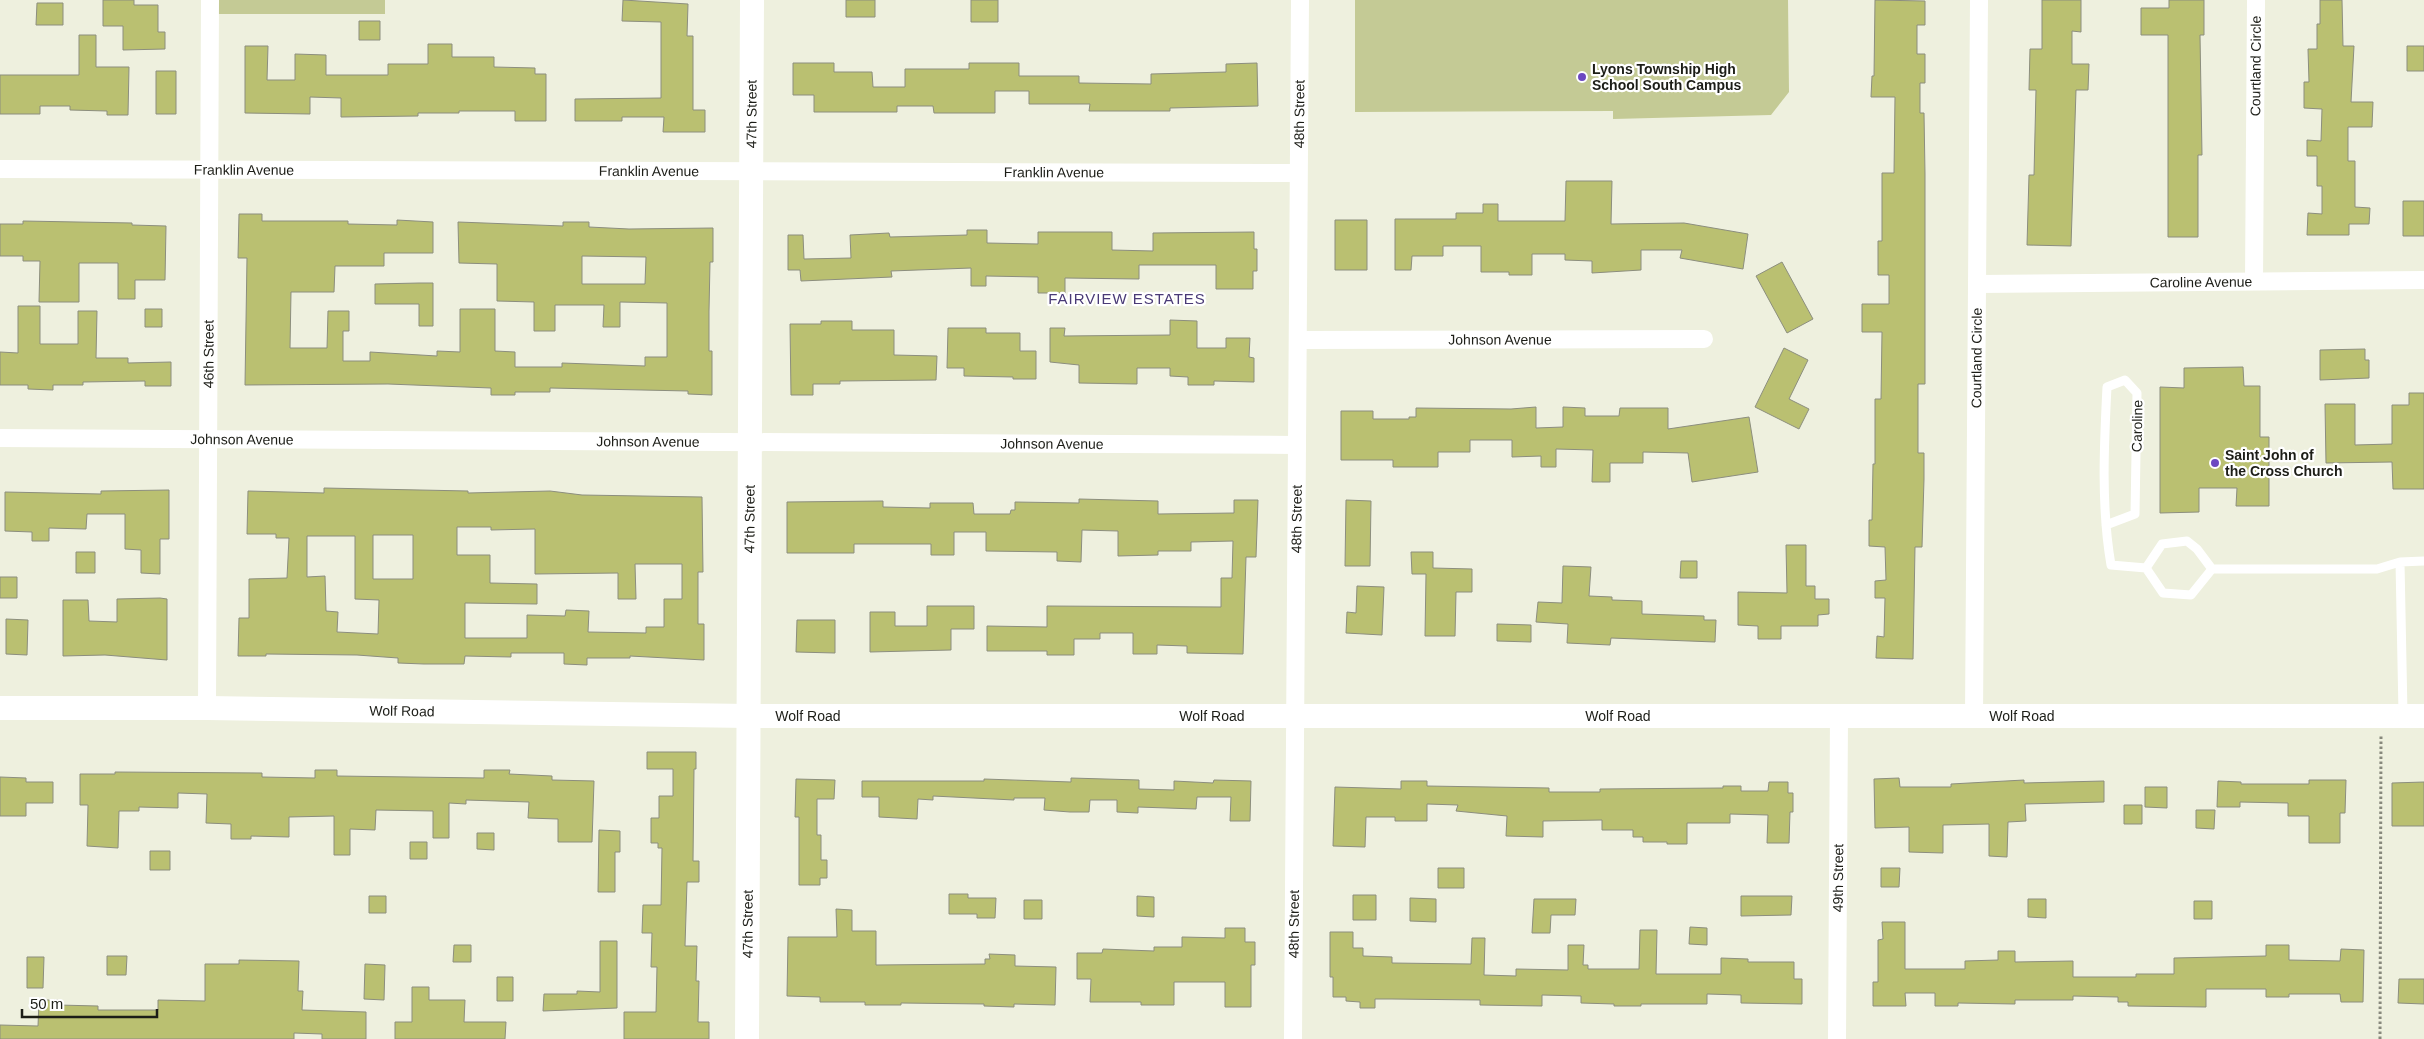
<svg xmlns="http://www.w3.org/2000/svg" width="2424" height="1039" viewBox="0 0 2424 1039" font-family="Helvetica,sans-serif">
<style>
.green{fill:#c4ca95}
.building{fill:#bac071;stroke:#8c8e7e;fill-rule:evenodd}
.lines{fill:none;stroke-linecap:round;stroke-linejoin:round}
.path{stroke:#87887c;stroke-width:3;stroke-dasharray:2.5 2.5;stroke-linecap:butt}
.lane{stroke:#fff;stroke-width:9}
.street{stroke:#fff;stroke-width:18}
.secondary{stroke:#fff;stroke-width:24}
.poi-dot{fill:#6c48c1;stroke:#fff;stroke-width:2}
.labels{text-anchor:middle;stroke-width:4.5;stroke-linejoin:round;paint-order:stroke}
.street-label{font-size:14px;fill:#1c1d17;stroke:#fff}
.poi-label{font-size:14px;font-weight:bold;fill:#1c1d17;stroke:#fff;text-anchor:start}
.neighbourhood-label{font-size:15px;letter-spacing:1px;fill:#493a76;stroke:#fff}
</style>
<rect width="100%" height="100%" fill="#eef0de"/>
<path class="green" d="M214 0H385V14H214Z
M1355 0H1788L1789 92 1771 115 1613 119V111L1355 112Z"/>
<path class="building" d="M103 0H134V5H158V32H165V49L123 50V26H103Z
M623 0 688 4 687 36H693V110H705V132H663L664 117H622V121H575V99L661 98V22L622 21Z
M846 0H875V17H846Z
M971 0H998V22H971Z
M1875 0 1925 1V25H1917V54H1925V83H1920V113H1924L1925 174V384H1918V453H1924V479L1922 547H1915L1913 659 1876 658 1877 636 1884 637 1885 598H1875V581L1886 580 1885 547 1869 546V520H1872L1873 464H1875V399H1881L1882 332H1862V304H1889V275H1878V241H1882V173H1894L1895 97H1871L1872 76H1874Z
M2042 0H2081V32L2072 31V64H2089L2088 90H2076L2071 246 2027 245 2029 175H2034L2036 90H2029L2030 49H2042Z
M2169 0H2204V35H2200L2202 155H2198V237H2168V35H2141V8H2169Z
M2320 0H2342L2343 46H2354L2351 102H2373L2372 127H2348V161H2355V207L2370 208 2369 224H2349V235H2307L2308 213 2322 214V186H2317V156H2307V140L2321 141 2322 109 2304 108V82H2309L2308 49H2317V24H2320Z
M37 3H63V25H36Z
M359 21H380V40H359Z
M79 35H96V67H129L128 115H107V111L70 110V106H40V114H0V75H79Z
M428 44H452V57H494V67L535 68V74H546V121H515V111H459V113H418V116L341 117V98L310 97V114L245 113V46H268L267 80H295V54L326 55V75H388V64H428Z
M2407 46H2424V71H2407Z
M793 63H834V72H872L873 87H905V69H969V63H1019V76H1079V83L1151 84V74L1226 72V64L1257 63 1258 106 1170 108V111H1089L1090 104H1029V91H995V113H934L933 106H897V112H814V95H793Z
M156 71H176V114H156Z
M1566 181H1612L1611 224 1684 223 1748 234 1743 269 1680 258 1682 250H1641V270L1592 273V261L1565 260V254H1532V275H1509V272H1481V246H1443V256H1412L1411 270H1395V219H1456V213H1483V204H1498V221H1565Z
M2403 201H2424V236H2403Z
M239 214H262V221H348V224L397 225V220L433 222V253H384V266H335L334 292H291L290 348H327L328 311H349V331H343V361H370V352L437 356V351L460 352V309H495V351L515 352V367H562V363L645 366V357H667V303L620 302V327H603L604 305H555V331H534V302L497 301V264L459 263 458 222 563 226V222H589V227L629 229 713 228V262H710L709 311V351H712V395L688 394V391L550 388V392H515V395H491V388L388 384 245 385 247 258H238ZM582 256 646 257 645 284H582Z
M1335 220H1367V270H1335Z
M23 221 132 223V225L166 226 165 280H135V299H118V263H79V302H39L40 261H23V256H0V224H23Z
M967 230H987V243L1038 244V232H1112V250L1153 251V233L1254 232V249H1257V271H1253V289H1216V265H1139V279L1065 278V293H1038V277L986 276V286H971V268L891 271 892 277 801 281 800 270H788V235H803L804 259 851 258 850 235 889 233 890 237 967 235Z
M1782 262 1813 319 1787 333 1756 276Z
M419 283H433V326H419V304H375V284Z
M18 306H40V344H78V311H97L96 358H128V363L171 362V386H145V381L83 382V385H53V390L28 389V385H0V352L18 353Z
M145 309H162V327H145Z
M1170 320 1197 321V348H1226V338H1250L1249 357 1254 358V382L1214 381V385H1188V377L1170 376V368H1137V384L1079 383V365L1050 362V328H1065L1064 336 1170 335Z
M821 321H852V330H894V355L937 356 936 380 840 381V384H813V395H791L790 324H821Z
M948 328H986V333H1020V351H1036V379H1013V377L964 376V368H947Z
M1784 348 1808 360 1789 399 1809 409 1799 429 1755 407Z
M2365 349V360H2369V378L2320 380V350Z
M2243 367 2244 386H2260V437H2269V506H2236L2237 488H2199V512L2160 513V387L2184 388V368Z
M2409 393H2424V489H2393L2392 462 2326 463 2325 404H2355V445L2392 444V405H2409Z
M1536 407V428L1563 427V407L1585 408V416H1619L1620 408H1668V429L1749 417 1758 472 1692 482 1688 453 1643 452V463H1610V482H1592L1593 450 1556 449V467H1541V456L1512 457V440H1470V452H1438V467H1393V460H1341V411H1373V419H1409V417H1416V408L1511 409Z
M324 488 468 491V493L550 491 582 495 702 497 703 572H698V624H704V660L630 656V658H587V665L564 664V653H511V657L465 656 464 664H424L398 663V658L357 655 266 654V656H238L239 618H249V579L287 578 289 538H276V534H247L248 491 324 493ZM457 527H491V530L535 529V574L618 573V599H636L635 564H682V599H664V627H646V633L588 632 589 611 566 610 565 616 527 615V638H465V603L537 604V584L490 583V555H457ZM373 535H413V579H373ZM307 536H355V599L379 600 378 634 337 632 338 612 326 611 325 576 307 577Z
M169 490V539H160V574L141 573V550L125 549V514H87L86 529 49 528V541H32V532L5 531V492L101 494V491Z
M1079 499 1158 501V514L1234 513V500H1258L1256 557H1246L1243 654 1187 653V646L1157 645V654H1133V633H1100V639H1074V655H1047V651H987V626L1047 627V606L1221 607V578H1232L1233 541 1191 542V551H1158V555L1118 556V531L1082 530 1081 562 1057 561V552L986 551V532H954V555H931V544H854V553H787V502L883 501V507L930 508V503H973L974 514H1010L1011 510H1015V502L1079 503Z
M1346 500 1371 501 1370 566H1345Z
M1786 545H1806V586H1815V599H1829V614L1818 615V626H1781V639H1758V626L1738 625V592L1787 593Z
M76 552H95V573H76Z
M1411 552H1433V568L1472 569V592H1456L1455 636H1425L1426 574H1412Z
M1681 561H1697V578H1680Z
M1563 566 1591 567 1589 596 1612 597V600L1642 601V614L1704 616V620H1716L1715 642 1611 638 1610 645 1567 643 1568 624 1536 622 1538 602 1562 603Z
M0 577H17V598H0Z
M1357 586 1384 587 1382 635 1346 633 1347 612 1356 613Z
M160 598 167 599V660L105 655 63 656V600H88L89 621 117 622V599Z
M927 606H974V629H951V650L870 652V612H895V626H927Z
M6 619 28 620 27 655 6 654Z
M797 620H835V653L796 652Z
M1497 624 1531 625V642L1497 641Z
M647 752H696V769H694L693 861H699V882H687L685 946H697L696 981H699L698 1022H709V1039H624V1012H656L657 967H651L652 933H642L643 905H661L662 848H658V843H651V818H659V796H673V769H647Z
M315 770H337V776L484 778V770H510L509 774 552 776V780L594 781 592 842H558V819L528 818 529 802 466 800V804L449 803V838H433V811L376 810 375 830 350 829V855H334V816L289 817V837L251 836V839H231V824L206 823 207 794 178 793V808L139 807V811H119L118 848 87 846 88 805H80V774H115V772L262 773V777L315 778Z
M0 777 26 778V782H53V803H26V816H0Z
M1071 778 1139 780V789L1174 790V781L1213 783 1214 780 1251 781 1250 821H1230L1231 797H1197L1196 809 1138 807V813L1117 812V800H1090L1089 812H1070L1044 810 1045 798H1014V800L933 796V800L918 799 917 819 879 817V797H862V781H984V779L1071 782Z
M1899 778 1900 787H1951V784L2024 780V783L2104 781V802L2025 804 2026 821 2008 822 2007 857 1989 856V824L1943 825V853L1909 852V827L1875 828 1874 779Z
M796 779 835 780 834 799H817V835H821V860H827V878H820V885H799V817H795Z
M2309 780H2346L2345 813H2340V843H2309V816H2288V803L2240 802V807H2217L2218 781 2241 782V784H2309Z
M1401 781H1427V786L1549 788V792H1600V789L1723 788V786H1741V791H1768L1769 782H1788V793H1793V812H1790L1789 843H1767L1768 815 1730 814V823H1687V844H1667V842H1643V837H1633V830H1602V820L1543 821V837L1506 836 1507 816 1456 811 1458 805 1427 804V821H1395V817H1366L1365 847 1333 846 1335 787 1401 789Z
M2424 782V826H2392V783Z
M2145 787H2167V808L2145 807Z
M2124 805H2142V824H2124Z
M2196 810H2215L2214 829 2196 828Z
M599 830 620 831V852H615V892H598Z
M477 833H494V850L477 849Z
M410 842H427V859H410Z
M150 851H170V870H150Z
M1438 868H1464V888H1438Z
M1881 868H1900L1899 887H1881Z
M949 894H968V898H996L995 918H977V914H949Z
M1353 895H1376V920H1353Z
M369 896H386V913H369Z
M1137 896 1154 897V917L1137 916Z
M1741 896H1792L1791 915 1741 916Z
M1410 898 1436 899V922L1410 921Z
M1534 899H1576L1575 915H1551L1550 933H1532Z
M2028 899H2046V918L2028 917Z
M1024 900H1042V919H1024Z
M2194 901H2212V919H2194Z
M836 909 852 910V931H876V965L985 964V959H990L989 954 1015 955V966L1056 967 1055 1005 1014 1004V1007L984 1006V1004L901 1003V1005H865V1002H820V997L787 996 788 937H837Z
M1882 922H1905V969H1965V961L1998 960V951H2015V962L2073 961V977H2136V974H2174V958L2266 956V945H2289V960L2340 961 2341 949 2364 950 2363 1002H2341L2340 994H2289V997H2266V989H2206V1007L2128 1006V1002H2118V997L2073 996V1000H2015V1004L1958 1003V1006H1935V993H1905L1906 1006H1873V982H1878V940L1883 939Z
M1690 927 1707 928V945L1689 944Z
M1225 928H1245V942H1255V965H1251V1007H1225V982H1174V1005H1141V1002H1090L1091 979H1077V953H1102L1103 949 1154 951V947H1182V937L1225 938Z
M1640 930H1657L1656 974H1721V958L1748 959V962H1794V979H1802V1004L1741 1003V995L1707 994V1004H1641V1006H1614V1004L1581 1003V996L1542 995V1006L1480 1005V1000L1392 999H1375V1008H1360V1002L1346 1001V997H1333V977H1330V932H1353V948H1363V956L1392 957V963L1471 964 1472 938H1485L1484 975 1516 976V969L1568 970V945H1584L1583 965H1588V969H1639Z
M600 941H617V1008L543 1011 544 994H577V991L600 992Z
M454 945H471V962H453Z
M107 956H127L126 975H107Z
M27 957H44L43 988H27Z
M239 960 299 961 298 991H303L302 1010 366 1012V1039H322V1034L294 1033V1039H0V1025L38 1026 39 1000H58V1005L98 1006V1010H158V1000L205 1001V964H239Z
M365 964 385 965 384 1000 364 999Z
M497 977H513V1001H497Z
M2399 979H2424V1004L2398 1003Z
M412 987H429V1000H465L464 1022H506L505 1039H395V1022H412Z"/>
<g class="lines">
<path class="path" d="M2380 1039 2381 735"/>
<path class="lane" d="M2106 525 2135 514 2137 393 2125 380 2107 387C2104 445 2101 507 2111 565L2146 568
M2212 569 2197 549 2187 541 2162 544 2146 568 2163 593 2191 595 2212 569H2377L2400 562
M2403 714 2400 562 2424 561"/>
<g class="street">
<path id="s1" d="M0 169 1298 173"/>
<path id="s2" d="M2254 281 2256 0"/>
<path id="s3" d="M1979 284 2424 280"/>
<path id="s4" d="M1298 340 1704 339"/>
<path id="s5" d="M0 438 1296 445"/>
<path id="s6" d="M207 708 210 0"/>
<path id="s7" d="M1974 716 1979 0"/>
<path id="s8" d="M1293 1039 1300 0"/>
<path id="s9" d="M1837 1039 1839 716"/>
</g>
<g class="secondary">
<path id="s10" d="M0 708H207L748 716H2424"/>
<path id="s11" d="M747 1039 752 0"/>
</g>
</g>
<g class="poi-dot">
<circle cx="1582" cy="77" r="5"/>
<circle cx="2215" cy="463" r="5"/>
</g>
<g class="labels">
<g class="street-label">
<text dy="5" stroke="none"><textPath href="#s2" startOffset="215">Courtland Circle</textPath></text>
<text dy="5" stroke="none"><textPath href="#s11" startOffset="925">47th Street</textPath></text>
<text dy="5" stroke="none"><textPath href="#s8" startOffset="925">48th Street</textPath></text>
<text dy="5" stroke="none"><textPath href="#s1" startOffset="244">Franklin Avenue</textPath></text>
<text dy="5" stroke="none"><textPath href="#s1" startOffset="649">Franklin Avenue</textPath></text>
<text dy="5" stroke="none"><textPath href="#s1" startOffset="1054">Franklin Avenue</textPath></text>
<text dy="5" stroke="none"><textPath href="#s3" startOffset="222">Caroline Avenue</textPath></text>
<text dy="5" stroke="none"><textPath href="#s4" startOffset="202">Johnson Avenue</textPath></text>
<text dy="5" stroke="none"><textPath href="#s6" startOffset="354">46th Street</textPath></text>
<text dy="5" stroke="none"><textPath href="#s7" startOffset="358">Courtland Circle</textPath></text>
<text transform="translate(2137 426) rotate(-89)" y="5">Caroline</text>
<text dy="5" stroke="none"><textPath href="#s5" startOffset="242">Johnson Avenue</textPath></text>
<text dy="5" stroke="none"><textPath href="#s5" startOffset="648">Johnson Avenue</textPath></text>
<text dy="5" stroke="none"><textPath href="#s5" startOffset="1052">Johnson Avenue</textPath></text>
<text dy="5" stroke="none"><textPath href="#s8" startOffset="520">48th Street</textPath></text>
<text dy="5" stroke="none"><textPath href="#s11" startOffset="520">47th Street</textPath></text>
<text dy="5" stroke="none"><textPath href="#s10" startOffset="402">Wolf Road</textPath></text>
<text dy="5" stroke="none"><textPath href="#s10" startOffset="808">Wolf Road</textPath></text>
<text dy="5" stroke="none"><textPath href="#s10" startOffset="1212">Wolf Road</textPath></text>
<text dy="5" stroke="none"><textPath href="#s10" startOffset="1618">Wolf Road</textPath></text>
<text dy="5" stroke="none"><textPath href="#s10" startOffset="2022">Wolf Road</textPath></text>
<text dy="5" stroke="none"><textPath href="#s9" startOffset="161">49th Street</textPath></text>
<text dy="5" stroke="none"><textPath href="#s11" startOffset="115">47th Street</textPath></text>
<text dy="5" stroke="none"><textPath href="#s8" startOffset="115">48th Street</textPath></text>
</g>
<g class="poi-label">
<text x="1592" y="74">Lyons Township High<tspan x="1592" dy="16">School South Campus</tspan></text>
<text x="2225" y="460">Saint John of<tspan x="2225" dy="16">the Cross Church</tspan></text>
</g>
<g class="neighbourhood-label">
<text x="1127" y="304">FAIRVIEW ESTATES</text>
</g>
</g>
<path d="M22 1009v8h135v-8" fill="none" stroke="#1c1d17" stroke-width="2.5"/>
<text x="30" y="1009" font-size="15" fill="#1c1d17" stroke="#ffffff" stroke-width="4" paint-order="stroke">50 m</text>
</svg>
